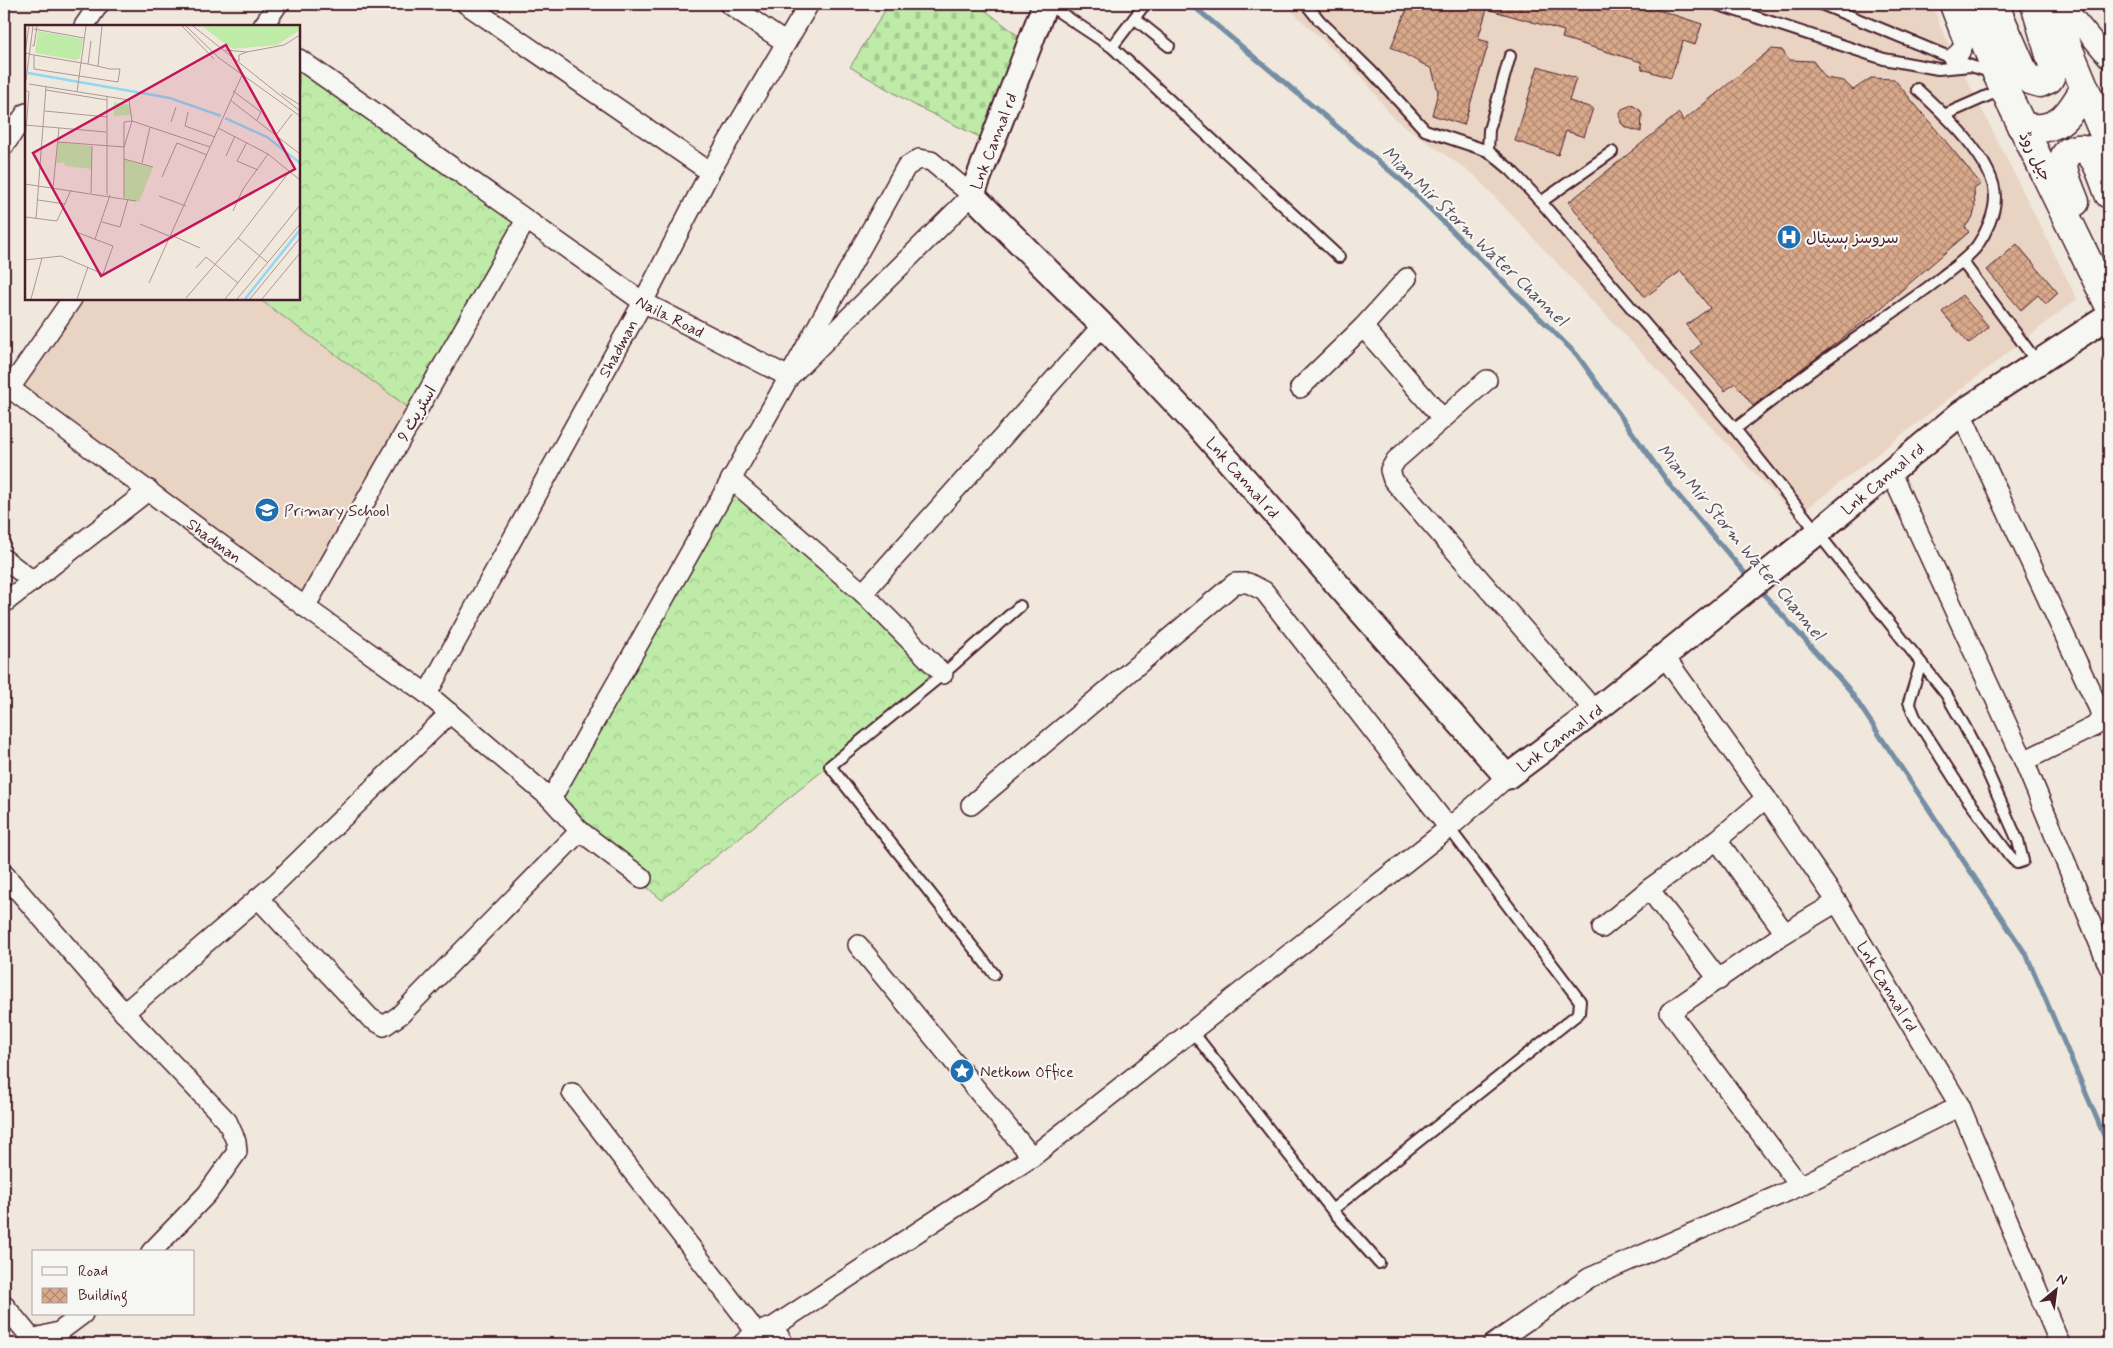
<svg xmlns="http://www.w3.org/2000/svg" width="2113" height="1348" viewBox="0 0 2113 1348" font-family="Mynerve,'Playpen Sans Arabic',sans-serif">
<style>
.built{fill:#e9d4c4}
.forest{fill:url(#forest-crowns);stroke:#84856a}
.cemetery{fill:url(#cemetery-stones);stroke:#84856a}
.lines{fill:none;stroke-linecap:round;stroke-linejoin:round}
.stream{stroke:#758ea3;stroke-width:5}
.building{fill:url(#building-cross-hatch);stroke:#4a1f2b}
.service-casing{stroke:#4a1f2b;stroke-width:14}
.minor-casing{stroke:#4a1f2b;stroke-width:22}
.tertiary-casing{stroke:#4a1f2b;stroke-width:28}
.secondary-casing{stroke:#4a1f2b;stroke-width:31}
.service{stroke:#f6f6f2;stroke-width:10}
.minor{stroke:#f6f6f2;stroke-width:19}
.tertiary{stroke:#f6f6f2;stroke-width:24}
.secondary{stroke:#f6f6f2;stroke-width:28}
.labels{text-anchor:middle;stroke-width:4.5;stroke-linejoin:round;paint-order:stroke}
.street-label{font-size:16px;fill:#4a1f2b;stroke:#f6f6f2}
.poi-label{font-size:16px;fill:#4a1f2b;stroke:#f6f6f2;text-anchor:start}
.water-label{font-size:18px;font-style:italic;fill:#5c4d5d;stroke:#f6f6f2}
.inset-river{fill:none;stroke:#91d8f3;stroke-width:2.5}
.inset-road{fill:none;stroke:#ae9796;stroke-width:1}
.view{fill:#c2185b;fill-opacity:0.15;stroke:#c2185b;stroke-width:2.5}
.inset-edge{fill:none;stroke:#4a1f2b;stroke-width:2.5}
</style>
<defs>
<pattern id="forest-crowns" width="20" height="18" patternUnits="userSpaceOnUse" patternTransform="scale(1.25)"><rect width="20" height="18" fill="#beeba8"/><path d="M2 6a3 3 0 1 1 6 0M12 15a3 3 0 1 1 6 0" fill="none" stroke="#a5c991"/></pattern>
<pattern id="cemetery-stones" width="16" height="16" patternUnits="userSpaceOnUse" patternTransform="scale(1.25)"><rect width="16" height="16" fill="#beeba8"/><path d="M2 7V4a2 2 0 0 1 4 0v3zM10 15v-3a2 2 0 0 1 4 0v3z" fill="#a5c991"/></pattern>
<pattern id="building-cross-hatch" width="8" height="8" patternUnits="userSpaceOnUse" patternTransform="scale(1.25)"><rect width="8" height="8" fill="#d9a98b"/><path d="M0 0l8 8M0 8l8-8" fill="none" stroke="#b28972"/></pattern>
</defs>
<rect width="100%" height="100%" fill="#f0e7dd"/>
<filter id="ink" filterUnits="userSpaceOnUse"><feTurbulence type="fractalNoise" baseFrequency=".02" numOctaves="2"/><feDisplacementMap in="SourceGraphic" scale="10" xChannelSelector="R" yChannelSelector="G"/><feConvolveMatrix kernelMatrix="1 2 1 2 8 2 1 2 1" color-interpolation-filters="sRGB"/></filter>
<g filter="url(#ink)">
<path class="built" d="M1284 4H1933L1940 26 2077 299 1796 517 1474 175 1393 118 1363 78Z
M72 299H259L416 413 305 607 10 388Z"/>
<path class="forest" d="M299 59 526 220 416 413 259 299H299Z
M731 479 943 674 662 900 580 831 551 799Z"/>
<path class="cemetery" d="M889 4H977L1033 47 992 143 916 106 850 67Z"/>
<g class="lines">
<path class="stream" d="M1191 4 1402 181 1577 355 1672 488 1749 578
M1758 588 1848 688 2027 956 2109 1147"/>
</g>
<path class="building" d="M1409 4H1657L1656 9 1702 24 1695 45 1683 41 1671 78 1642 69 1641 62 1562 38 1564 31 1487 9 1478 39 1489 42 1464 125 1432 115 1438 92 1432 69 1391 47Z
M1771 49 1782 50 1789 60 1813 61 1826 78 1844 81 1853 90 1871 78 1894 79 1981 184 1974 189 1975 208 1973 217 1965 227 1969 232 1873 315 1753 406 1735 383 1725 391 1691 353 1701 344 1686 325 1710 308 1681 271 1645 297 1601 245 1569 202 1679 113 1683 121Z
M1538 66 1576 78 1569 101 1593 108 1584 137 1566 131 1558 155 1515 141Z
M1632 105 1640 110 1642 115 1641 132 1625 127 1621 123 1620 113 1622 109Z
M2017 244 2058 293 2046 304 2038 295 2021 310 1987 270Z
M1962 295 1989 327 1969 344 1942 312Z"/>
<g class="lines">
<defs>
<path id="service" d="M1047 4 1112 47 1339 257
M1306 4 1319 20 1372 72 1425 130 1488 151 1511 170 1541 202 1735 429 1946 694 1965 727 1987 771 2018 841 2023 861 2017 863 2010 856 1966 797 1915 717 1909 702 1921 663
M1716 4 1884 59 1938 69 1971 66
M1821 4 1971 66 1993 73
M1134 18 1169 46
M1112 47 1145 4
M1944 115 2003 89
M1488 151 1489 130 1510 56
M1541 202 1612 152
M1962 261 2037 362
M1735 429C1770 402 1805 374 1841 349 1875 324 1910 302 1943 276 1954 267 1968 258 1977 246 1986 233 1995 214 1995 197 1995 160 1942 112 1917 89
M994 974 830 766 943 674 1020 606
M1192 1031 1332 1210 1379 1263
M1332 1210 1579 1013 1580 1001 1449 828"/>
<g id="minor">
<path d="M466 4 710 172"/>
<path d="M729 4 786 43"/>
<path d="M1949 4 1964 43 1960 52 1953 58"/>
<path d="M2063 4 2109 59"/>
<path d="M84 26 99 4"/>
<path d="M263 26 278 4"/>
<path id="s1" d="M299 59 643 302 789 377 906 167 919 159 931 161 972 195 789 377 551 799"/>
<path d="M4 146 26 113"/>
<path d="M1363 327 1442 418"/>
<path d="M1487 380 1396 460 1390 470 1393 480 1595 711"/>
<path id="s2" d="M4 384 305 607 427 694 551 799 580 831 642 878"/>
<path d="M10 388 72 299"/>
<path d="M1300 388 1363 327 1407 278"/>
<path d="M1961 413 2099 709 2101 718 2095 726 2024 761"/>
<path d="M1890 471 2024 761 2109 967"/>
<path d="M731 479 863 593 943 674"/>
<path d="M4 559 33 581"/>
<path d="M863 593 1102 326"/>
<path d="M4 603 149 490"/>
<path d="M305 607 526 220"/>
<path id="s3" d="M1664 656 1766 798 1837 902 1960 1106 2060 1344"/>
<path id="s4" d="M427 694 643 302 710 172 809 4"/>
<path d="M971 805 1235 583H1248L1264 591 1449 828"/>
<path d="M1717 840 1785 933"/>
<path d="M4 874 124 1013 227 1121 236 1141 237 1152 207 1194 151 1252"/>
<path d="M1649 889 1719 980"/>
<path d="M258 898 370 1018 384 1026 400 1015 580 831"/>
<path d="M1602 928 1649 889 1717 840 1766 798"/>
<path d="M858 945 1032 1157"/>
<path d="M124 1013 277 882 450 713"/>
<path d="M572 1093 756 1332"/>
<path d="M1800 1186 1670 1012 1785 933 1837 902"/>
<path d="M4 1305 32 1339 59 1332 83 1314"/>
<path d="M773 1327 784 1344"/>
<path d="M742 1344 756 1332 773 1327 1032 1157 1449 828 1507 777"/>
<path d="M1493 1344 1589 1278 1800 1186 1960 1106"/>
</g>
<g id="tertiary">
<path id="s5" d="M1045 4 972 195 1109 332 1205 434 1507 777 1595 711 1664 656 1817 533 1961 413 2109 316"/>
</g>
<path id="secondary" d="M1971 4 1997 74 2109 305
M1994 4 2025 75 2030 80 2040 83 2049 79 2054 69 2035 4
M2053 12 2109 146
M2021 126C2056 135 2069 116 2084 89
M2075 202C2070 187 2050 152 2077 149 2083 148 2088 150 2091 155 2100 165 2104 182 2109 194"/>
</defs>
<use href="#service" class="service-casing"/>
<use href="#minor" class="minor-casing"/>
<use href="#tertiary" class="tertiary-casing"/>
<use href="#secondary" class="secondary-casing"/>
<use href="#service" class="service"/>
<use href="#minor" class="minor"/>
<use href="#tertiary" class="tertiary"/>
<use href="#secondary" class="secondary"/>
</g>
</g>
<defs>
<symbol id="hospital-disc" viewBox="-11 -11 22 22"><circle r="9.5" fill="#1f6fb2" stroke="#f6f6f2"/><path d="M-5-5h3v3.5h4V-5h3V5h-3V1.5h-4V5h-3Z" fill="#fff"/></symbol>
<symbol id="school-disc" viewBox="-11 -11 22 22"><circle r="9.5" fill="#1f6fb2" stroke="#f6f6f2"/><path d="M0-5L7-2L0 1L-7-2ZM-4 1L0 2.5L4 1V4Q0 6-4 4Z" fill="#fff"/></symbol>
<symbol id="sight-disc" viewBox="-11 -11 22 22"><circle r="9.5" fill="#1f6fb2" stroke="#f6f6f2"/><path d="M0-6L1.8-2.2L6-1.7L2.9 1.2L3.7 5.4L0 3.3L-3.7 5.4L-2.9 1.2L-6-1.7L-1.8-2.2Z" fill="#fff"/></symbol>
</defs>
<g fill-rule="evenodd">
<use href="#hospital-disc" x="1775" y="223" width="28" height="28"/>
<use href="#school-disc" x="253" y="496" width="28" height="28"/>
<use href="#sight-disc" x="948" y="1057" width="28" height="28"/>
</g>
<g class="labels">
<g class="street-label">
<text transform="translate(993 141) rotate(-69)" y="6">Lnk Cannal rd</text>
<text transform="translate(2036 156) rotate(64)" y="6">جیل روڈ</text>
<text dy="6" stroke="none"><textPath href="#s1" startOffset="452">Naila Road</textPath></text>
<text dy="6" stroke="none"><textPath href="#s4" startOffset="395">Shadman</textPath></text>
<text transform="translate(416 413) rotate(-60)" y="6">اسٹریٹ 9</text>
<text dy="6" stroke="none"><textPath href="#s5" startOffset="596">Lnk Cannal rd</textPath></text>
<text dy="6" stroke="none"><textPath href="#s5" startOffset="1475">Lnk Cannal rd</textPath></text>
<text dy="6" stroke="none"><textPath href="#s2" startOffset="262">Shadman</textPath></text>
<text dy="6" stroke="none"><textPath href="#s5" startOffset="1061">Lnk Cannal rd</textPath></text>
<text dy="6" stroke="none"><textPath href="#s3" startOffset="399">Lnk Cannal rd</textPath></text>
</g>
<g class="poi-label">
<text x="1806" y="243">سروسز ہسپتال</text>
<text x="284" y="516">Primary School</text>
<text x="980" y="1077">Netkom Office</text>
</g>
<g class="water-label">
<text transform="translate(1475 236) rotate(44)" y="6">Mian Mir Storm Water Channel</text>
<text transform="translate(1741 542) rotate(50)" y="6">Mian Mir Storm Water Channel</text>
</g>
</g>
<g transform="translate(25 25)">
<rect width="275" height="275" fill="#f0e7dd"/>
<path d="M177 1H275V5L252 20 207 24ZM13 6 58 14 55 33 51 35 10 28ZM33 117 67 121V144L40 141 39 137 31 138ZM99 134 128 142 114 177 99 173Z" fill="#beeba8"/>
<path d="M89 77 105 80 106 90 89 91Z" fill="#beeba8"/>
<path class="inset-river" d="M3 48 145 73 196 91M200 93 242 112 275 138M220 274 275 205"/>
<path class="inset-road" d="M157 1 189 34M161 1 194 33 275 91M168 1 275 86M9 4 59 13M7 20 9 21 12 1M200 25 222 27 214 30V36M222 27 259 20 275 10M0 28 9 30 63 39 85 44H95L93 57 9 44V30M0 28 4 1M63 39 66 16M73 41 77 1M1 55 8 1M4 59 104 75 107 96 185 122 217 50M21 65 82 75M208 66 236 87 232 95M52 67 61 1M256 68 275 80M205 75 275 129M20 86 82 92M163 87 160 101 190 112M146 97 151 82M0 100 81 107M193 103 243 129 275 155M251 110 267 89M0 117 4 67 0 65M33 117 99 122V97L107 96 99 122V173M222 117 212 136 233 145M201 131 210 111M99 134 128 142M117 138 125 102M137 152 152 118 182 130M0 159 111 176M28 163 34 103M66 168 67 121M82 170V71M134 171 161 181M13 175 40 179M208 186 218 164 243 129M0 192 32 196 46 165M11 194 21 61M77 197 95 202 103 174M115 199 144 211M146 210 175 223M213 213 265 146M70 214 85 170M0 235 36 231 78 249 88 221 51 207M171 243 181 232 213 258M124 258 185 122M161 273 213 213 242 237M6 274 17 233M52 274 63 242M200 274 275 180M212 274 275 199M225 274 275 213M237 274 275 228"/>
<path class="view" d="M201 20 270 144 76 251 8 128Z"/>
<rect width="275" height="275" class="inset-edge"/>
</g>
<rect width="2113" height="1348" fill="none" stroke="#f6f6f2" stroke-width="20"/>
<rect x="10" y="10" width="2093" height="1328" fill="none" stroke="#4a1f2b" stroke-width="2" filter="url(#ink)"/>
<rect x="32" y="1250" width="162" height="65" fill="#f6f6f2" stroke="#b1a0a2"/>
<rect x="42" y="1267" width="25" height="8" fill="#f6f6f2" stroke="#b1a0a2"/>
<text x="78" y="1276" font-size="15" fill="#4a1f2b">Road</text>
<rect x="42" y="1288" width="25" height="15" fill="url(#building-cross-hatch)" stroke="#b1a0a2"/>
<text x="78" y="1300" font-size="15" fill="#4a1f2b">Building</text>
<g transform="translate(2056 1290) rotate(29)" stroke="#f6f6f2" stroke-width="4" paint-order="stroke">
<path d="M0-4L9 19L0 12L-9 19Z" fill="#4a1f2b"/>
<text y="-8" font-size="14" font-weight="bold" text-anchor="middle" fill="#4a1f2b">N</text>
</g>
</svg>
